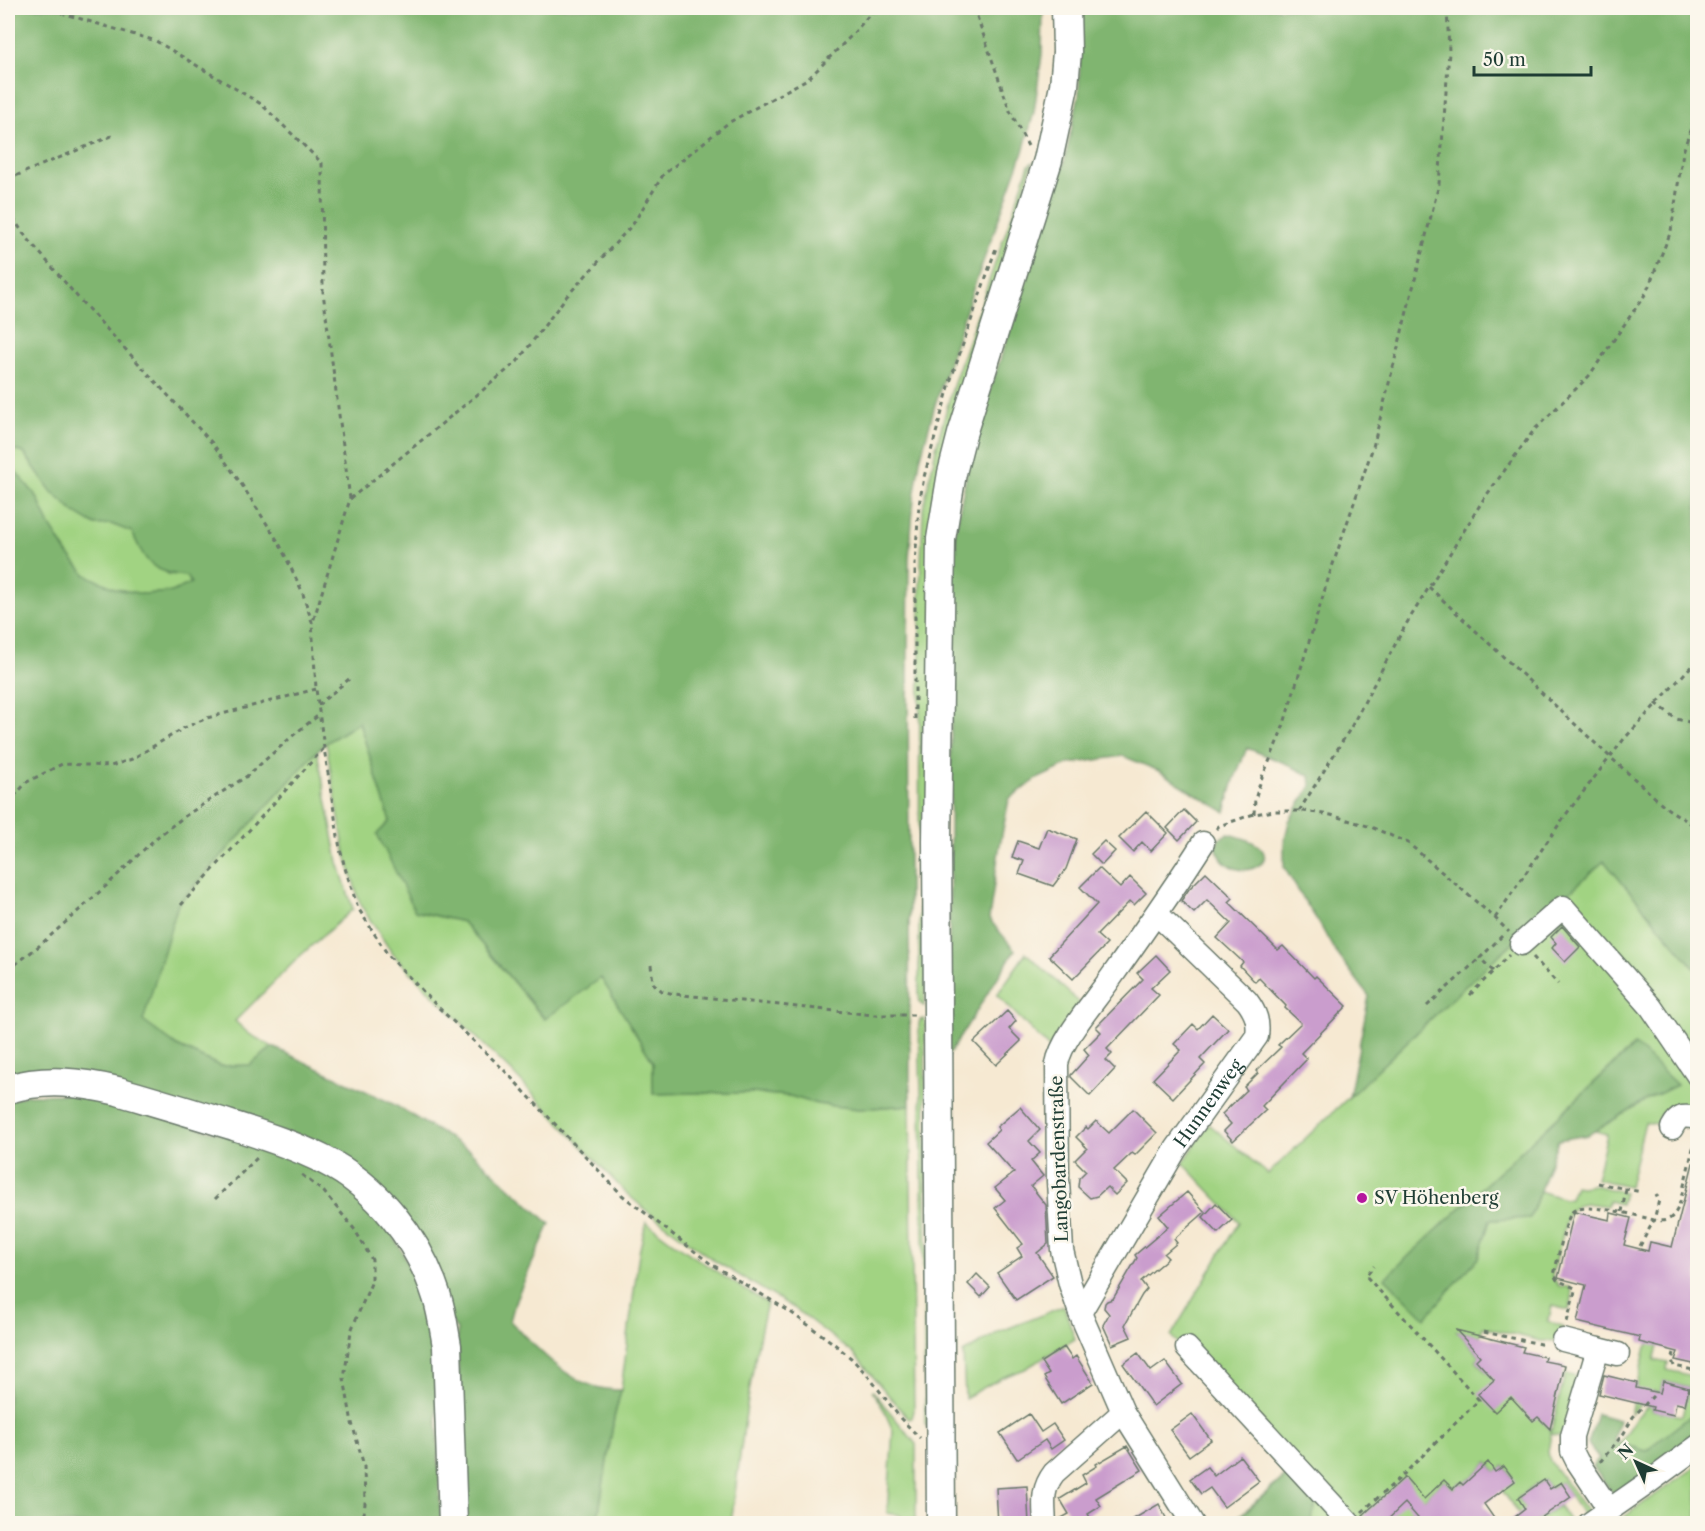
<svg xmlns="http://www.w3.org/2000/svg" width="1705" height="1531" viewBox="0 0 1705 1531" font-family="'Libre Caslon Text',serif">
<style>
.green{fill:#a1d382;stroke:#60885b;stroke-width:1.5}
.forest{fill:#80b570;stroke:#507952;stroke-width:1.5}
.building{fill:#ca9dcd}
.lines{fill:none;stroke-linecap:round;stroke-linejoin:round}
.minor-casing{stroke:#6a796b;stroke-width:25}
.major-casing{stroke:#6a796b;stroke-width:31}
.path{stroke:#6a796b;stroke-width:3;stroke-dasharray:4.5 4.5;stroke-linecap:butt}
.minor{stroke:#fff;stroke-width:22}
.major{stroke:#fff;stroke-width:28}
.poi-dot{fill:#b5179e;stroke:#fbf7ec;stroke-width:2}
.labels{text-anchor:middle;stroke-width:5;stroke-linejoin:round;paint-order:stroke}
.street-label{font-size:18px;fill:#1f3d34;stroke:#fbf7ec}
.poi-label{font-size:18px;fill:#1f3d34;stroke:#fbf7ec;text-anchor:start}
</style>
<rect width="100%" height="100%" fill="#fbf7ec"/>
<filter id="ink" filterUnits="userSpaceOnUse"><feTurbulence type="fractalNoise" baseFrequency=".0167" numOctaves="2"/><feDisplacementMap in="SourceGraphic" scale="12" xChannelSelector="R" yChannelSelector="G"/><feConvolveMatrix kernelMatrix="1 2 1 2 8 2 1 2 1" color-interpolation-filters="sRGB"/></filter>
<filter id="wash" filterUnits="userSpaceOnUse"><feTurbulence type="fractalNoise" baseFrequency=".008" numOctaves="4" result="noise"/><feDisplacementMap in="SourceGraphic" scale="24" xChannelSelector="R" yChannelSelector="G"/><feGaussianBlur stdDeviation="1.35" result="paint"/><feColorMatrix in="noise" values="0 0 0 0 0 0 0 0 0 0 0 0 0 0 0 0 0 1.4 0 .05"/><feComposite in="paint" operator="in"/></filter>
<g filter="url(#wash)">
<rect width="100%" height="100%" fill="#f6e9d2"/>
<path class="green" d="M1033 162 962 388 924 1006 920 1003 919 995 920 590 923 509 937 444 954 382 1029 165Z
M8 448 24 453 29 461 95 525 111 524 132 532 141 551 168 574 186 576 192 583 172 592 143 594 116 589 86 575 67 553 50 526 37 497 8 462Z
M359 722 390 821 415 911 463 922 544 1019 601 977 653 1062V1094L693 1093H751L790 1096 817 1104 859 1109 910 1105 914 1411 912 1418 909 1419 906 1416 854 1354 827 1333 794 1308 715 1261 648 1212 626 1193 512 1072 433 995 392 953 363 909 358 898 344 847 326 743Z
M317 751 338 862 353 909 300 956 235 1021 249 1034 273 1047 250 1065 220 1066 177 1046 142 1021 178 904Z
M1604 861 1697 971V1110C1679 1107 1663 1101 1656 1124L1645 1122 1629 1186 1596 1179 1607 1134 1595 1131 1646 1100 1677 1085 1634 1045 1386 1278 1478 1258 1490 1220 1530 1218 1540 1191 1564 1199 1570 1198 1575 1186 1581 1187 1593 1185 1624 1192 1621 1204 1609 1201 1607 1206 1585 1203 1580 1204 1569 1211 1552 1276 1559 1286 1569 1287C1575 1295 1571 1302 1569 1310L1552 1306 1548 1322 1563 1326 1562 1331 1554 1341H1541L1483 1327 1480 1336 1457 1331 1480 1356 1476 1360 1486 1372 1514 1391 1550 1429 1551 1433 1565 1374 1578 1377 1566 1437 1551 1434 1548 1452 1550 1461 1588 1512 1583 1515 1561 1482 1550 1489 1544 1480 1518 1498 1534 1522 1559 1506 1570 1521 1567 1523H1525L1499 1486 1512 1476 1504 1466 1495 1472 1488 1462 1463 1485 1460 1482 1453 1489 1444 1480 1412 1511 1423 1523H1231L1291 1471 1171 1336 1239 1222 1183 1163 1209 1124 1268 1174 1477 975Z
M1026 953 1080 1003 1050 1049 997 995Z
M925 1019 928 1430 925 1423 921 1094 919 1024 920 1020Z
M646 1222C685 1252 725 1278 767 1303 749 1375 741 1450 731 1523L597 1524 614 1418 621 1390 639 1253Z
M1064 1306 1075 1339 1025 1369 1001 1378 965 1398 963 1353 999 1332Z
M1652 1342 1659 1343 1654 1360 1668 1363 1667 1370 1697 1377V1411L1646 1451 1620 1444 1636 1418 1651 1403 1653 1404 1652 1410 1682 1416 1689 1388 1663 1381 1660 1393 1654 1391 1645 1401 1630 1414 1646 1347Z
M872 1390 916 1444V1523H900V1515L887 1513 893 1431 884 1410Z
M1697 1465V1523H1615L1694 1468Z"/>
<path class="forest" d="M8 8H1043L1042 54 1034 112 1023 152 972 292 935 405 920 460 914 498 909 558 908 655 910 1105 859 1109 817 1104 790 1096 751 1093H693L653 1094V1062L601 978 545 1019 463 922 415 911 377 834 390 821 359 722 326 743 317 751 178 904 143 1021 177 1046 220 1066 250 1065 273 1047 393 1104 469 1150 550 1224 516 1299 510 1321C532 1343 562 1377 593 1386 602 1389 611 1390 621 1390L614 1418 597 1523H463L457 1330 351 1160 8 1076V462L37 497 50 526 67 553 86 575 116 589 143 594 172 592 191 583 186 576C151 572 146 563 132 532L111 524 95 525 75 513 51 491 24 453 8 448Z
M1081 8H1697V971L1604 861 1477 975 1349 1097 1369 996 1333 948 1319 923 1299 892 1284 867V844L1289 821 1311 786 1310 776 1287 764 1247 748 1234 780 1225 812 1159 771 1123 756 1069 764 1037 779 1009 799 999 850 989 919 1015 950 948 1056 953 543 973 442 1062 172 1079 95Z
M1228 834C1310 852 1230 897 1216 846L1219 839Z
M1635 1045 1677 1085 1646 1100 1588 1135 1558 1140 1530 1218 1490 1220 1478 1258 1425 1318 1385 1278Z
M77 1094 272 1148 344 1183 388 1225 418 1283 434 1335 441 1523 8 1524V1101L27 1095Z
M1697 1411V1434L1673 1456 1614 1495 1592 1466 1599 1458 1588 1444 1597 1414 1619 1420 1614 1441 1646 1451Z
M1291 1472 1317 1501 1312 1516 1313 1523 1231 1524Z"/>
<g id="blocks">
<path class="building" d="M1184 810 1196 822 1179 840 1167 828Z
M1146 811 1168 833 1151 851 1142 842 1133 852 1119 838Z
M1047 828 1077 839 1066 869 1053 886 1019 874 1024 861 1012 857 1018 841 1039 848Z
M1104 841 1115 851 1102 865 1091 854Z
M1099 868 1120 888 1130 877 1146 893 1134 905 1130 901 1097 935 1107 944 1073 979 1049 956 1097 904 1080 887Z
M1206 872 1233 898 1229 902 1278 950 1283 946 1314 978 1316 976 1347 1006 1301 1053 1307 1059 1262 1106 1266 1110 1233 1141 1224 1131 1231 1124 1222 1114 1247 1090 1244 1087 1258 1073 1256 1071 1281 1047 1278 1045 1301 1023 1285 1008 1286 1006 1259 978 1255 982 1240 966 1243 962 1217 938 1231 923 1207 900 1194 913 1181 901 1189 889Z
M1562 926 1580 947 1565 962 1552 948 1556 943 1551 937Z
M1156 955 1170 970 1151 988 1159 995 1107 1049 1112 1054 1106 1060 1115 1069 1090 1096 1071 1077V1075L1089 1055 1084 1049 1101 1032 1096 1027 1143 979 1137 973Z
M1007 1011 1016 1021 1009 1029 1021 1041 996 1065 974 1042Z
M1212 1014 1228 1029 1200 1059 1205 1064 1173 1098 1153 1079 1181 1050 1174 1044 1193 1024 1198 1029Z
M1020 1107 1040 1130 1029 1141 1040 1153 1031 1161 1043 1176 1031 1186 1046 1205 1048 1244 1037 1253 1053 1276 1016 1300 997 1273 1022 1256 1017 1248 1023 1244 995 1208 1005 1200 995 1188 1014 1173 986 1142 999 1130 997 1127Z
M1133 1109 1157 1133 1135 1155 1132 1153 1114 1170 1127 1183 1115 1195 1107 1187 1097 1196 1090 1198 1078 1187 1079 1178 1086 1171 1075 1160 1087 1148 1076 1137 1086 1127 1088 1129 1096 1121 1109 1133Z
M1693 1163H1698V1365L1675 1360 1678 1352 1639 1342 1640 1337 1577 1322 1586 1285 1558 1278 1574 1212 1610 1220 1611 1213 1631 1218 1624 1245 1648 1251 1650 1242 1672 1247Z
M1187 1192 1205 1212 1174 1239 1177 1243 1164 1254 1168 1258 1141 1281 1147 1289 1142 1295 1125 1325 1131 1337 1112 1345 1103 1325 1109 1314 1104 1308 1105 1303 1107 1301 1113 1299 1137 1258 1135 1255 1168 1227 1159 1216Z
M1216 1203 1232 1220 1218 1233 1203 1217Z
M977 1274 990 1287 981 1297 968 1284Z
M1456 1330 1524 1347 1522 1352 1545 1357 1544 1361 1565 1365 1550 1429 1538 1417 1533 1421 1511 1397 1495 1412 1478 1394 1494 1380 1476 1360 1480 1356Z
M1064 1347 1072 1359 1076 1356 1093 1383 1061 1404 1044 1377 1049 1374 1041 1362Z
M1138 1353 1151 1371 1165 1361 1182 1384 1153 1406 1123 1364Z
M1604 1375 1637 1383 1636 1388 1660 1393 1663 1381 1689 1388 1685 1405 1676 1403 1674 1415 1652 1410 1653 1407 1599 1394Z
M1029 1414 1041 1432 1053 1424 1064 1440 1051 1449 1045 1440 1017 1459 1000 1433Z
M1192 1414 1211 1440 1189 1456 1170 1430Z
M1127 1446 1142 1470 1096 1498 1101 1506 1088 1514 1091 1519 1084 1524H1058V1520L1069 1514 1060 1499 1086 1483 1082 1475 1097 1466 1096 1464Z
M1240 1456 1259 1481 1224 1507 1210 1488 1201 1494 1190 1479 1207 1467 1214 1476Z
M1488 1462 1495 1472 1504 1466 1515 1481 1484 1504 1498 1524H1423L1405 1503 1383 1524H1371L1363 1515 1405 1477 1424 1499 1444 1480 1453 1489 1460 1482 1463 1485Z
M1544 1480 1550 1489 1561 1482 1571 1497 1532 1524H1506L1525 1509 1518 1498Z
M1027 1486 1029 1524H998L996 1488Z
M1159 1504 1169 1524H1125Z"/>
</g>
</g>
<g filter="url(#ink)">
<use href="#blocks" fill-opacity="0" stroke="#6a796b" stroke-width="1.5"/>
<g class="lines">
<defs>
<g id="minor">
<path d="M1521 944 1563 907 1651 1007 1698 1076"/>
<path d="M1672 1128C1679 1114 1684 1116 1698 1118"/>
<path id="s1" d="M1080 1313 1176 1149 1257 1036C1259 1022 1256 1013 1247 1001L1157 914"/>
<path d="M1563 1340 1598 1349"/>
<path d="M1187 1348 1350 1524"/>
<path d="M1609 1509 1577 1461 1572 1451V1436L1598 1349 1618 1354"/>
<path d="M1045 1524C1044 1503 1041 1490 1054 1473L1123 1412"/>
<path d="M1193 1524 1123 1412 1080 1313 1070 1284 1062 1250 1058 1181 1057 1064C1061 1039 1095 1001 1110 979 1142 934 1174 889 1203 843"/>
<path d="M1589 1524 1645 1485 1698 1446"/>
</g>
<path id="major" d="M8 1089C45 1078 80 1082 118 1091 155 1102 193 1113 231 1125 262 1135 294 1145 324 1160 378 1187 419 1240 437 1297 442 1313 444 1329 447 1346L453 1524
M941 1524 937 841 941 539 952 473 962 434 1048 160 1064 86 1067 52 1066 8"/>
</defs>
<use href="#minor" class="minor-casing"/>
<use href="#major" class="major-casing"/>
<path class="path" d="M44 8 156 41 261 104 322 163 323 292 350 499 313 622
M974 8 1010 111 1029 148
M8 179 114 135
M8 210 23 233 80 300 213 444 242 485 279 543 302 591 312 622 316 689 324 748 340 849 345 868 358 908 388 955 438 1007 503 1069 622 1195 711 1264 789 1311 833 1343 851 1358 869 1377 901 1419 920 1438
M350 499 517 362 566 297 633 224 663 175 728 123 809 78 853 34 875 8
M1429 587 1610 757 1668 809 1698 828
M1656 703 1676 719 1698 724
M318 705 349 679
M915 719V564L919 505 924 477 951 379 996 248
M8 803 27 782 62 764 111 766 132 759 184 728 207 718 316 689
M1299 811 1350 729 1405 626 1483 500 1534 430 1589 376 1646 293 1671 231 1683 152 1698 106
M1254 814 1255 799 1262 777 1269 762 1283 727 1330 573 1373 447 1439 184 1449 52 1447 8
M1216 829 1219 826 1254 814 1275 811H1303L1331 815 1371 827 1408 843 1495 918 1509 932
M181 905 324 748
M1495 918 1564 817 1624 739 1698 659
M1533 957 1558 984
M651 965 653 983 662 991 674 994 874 1015H917
M8 970 39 946 105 887 156 838 185 816 247 776 297 732 319 715
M1493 971 1480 958 1504 934
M1470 995 1509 955
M1427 1006 1480 958
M302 1175 324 1192 355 1230 372 1260V1281L351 1331 344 1378 352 1423 364 1466 365 1503 363 1524
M1598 1183 1641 1192
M215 1199 259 1156
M1622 1212 1626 1189
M1640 1246 1654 1220C1668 1223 1673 1218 1679 1206L1696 1136
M1567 1322 1575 1291V1288L1557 1280 1554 1275C1557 1263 1565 1220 1572 1212 1583 1201 1639 1216 1654 1220L1659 1200 1656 1194
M1484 1332 1545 1345
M1674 1353 1672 1360 1674 1366 1698 1371
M1600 1462 1624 1433 1633 1417 1653 1396
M1362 1512 1401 1477 1479 1400 1366 1276 1374 1266"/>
<use href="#minor" class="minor"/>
<use href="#major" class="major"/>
</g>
</g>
<circle class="poi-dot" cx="1362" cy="1198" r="6"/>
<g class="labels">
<g class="street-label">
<text dy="6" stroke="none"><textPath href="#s1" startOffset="246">Hunnenweg</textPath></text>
<text transform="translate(1059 1159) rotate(-92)" y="6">Langobardenstraße</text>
</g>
<g class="poi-label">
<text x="1374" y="1204">SV Höhenberg</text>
</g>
</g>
<rect width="1705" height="1531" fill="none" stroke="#fbf7ec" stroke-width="30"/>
<g transform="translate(1636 1462) rotate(315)" stroke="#fbf7ec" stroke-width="4.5" paint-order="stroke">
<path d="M0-4.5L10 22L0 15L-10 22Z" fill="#1f3d34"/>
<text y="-9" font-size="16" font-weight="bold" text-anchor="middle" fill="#1f3d34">N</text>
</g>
<path d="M1474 66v9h117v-9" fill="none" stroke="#1f3d34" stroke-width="3"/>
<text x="1483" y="66" font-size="18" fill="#1f3d34" stroke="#fbf7ec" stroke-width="4.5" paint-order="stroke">50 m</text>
</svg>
